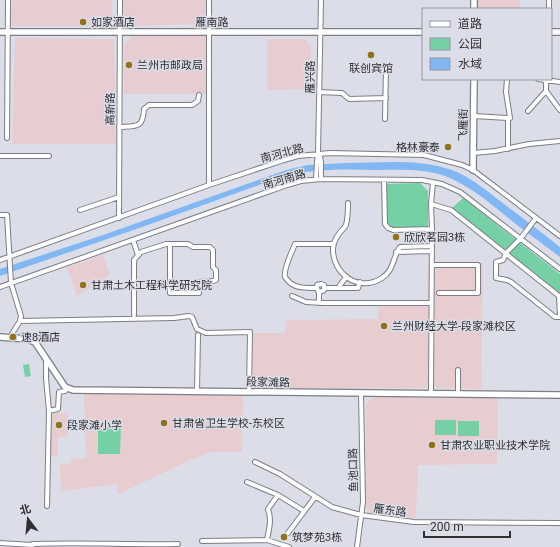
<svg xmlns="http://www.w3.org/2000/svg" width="560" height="547" viewBox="0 0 560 547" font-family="Roboto,'Noto Sans SC',sans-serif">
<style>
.commercial{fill:#e7cdd2}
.education{fill:#e7cdd0}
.green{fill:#76d0a5}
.water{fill:#81b7f3}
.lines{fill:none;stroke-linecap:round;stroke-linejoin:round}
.minor-casing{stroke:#7c7e87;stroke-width:6}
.major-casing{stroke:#7c7e87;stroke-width:8}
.minor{stroke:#fff;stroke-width:4}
.major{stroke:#fff;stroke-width:5.5}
.poi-dot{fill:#917218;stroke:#dbdee8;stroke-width:1.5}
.labels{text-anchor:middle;stroke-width:3;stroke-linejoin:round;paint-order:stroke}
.poi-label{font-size:11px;fill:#2f3033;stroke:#dbdee8;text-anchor:start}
.street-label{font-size:11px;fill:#2f3033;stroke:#dbdee8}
</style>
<rect width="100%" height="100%" fill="#dbdee8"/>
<path class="commercial" d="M12 0H112L111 26H11Z
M123 0H206V24L124 26Z
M475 0H520V9H475Z
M132 36H206V94H124V44Z
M15 38 114 39 116 144H12Z
M267 39H305L311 46V89L267 90Z
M103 255 110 275 77 296 67 267Z"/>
<path class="education" d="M483 263 481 389 428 388 251 389 252 333H285L286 320 378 319V306H427L428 264Z
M84 394H243L242 452H213L192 459 117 495V484L61 491 60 463 71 464V459L86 458Z
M374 397 498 398 497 464 418 465 416 518 370 513 366 508V404Z
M50 413H68V437H58V456H50Z"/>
<path class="green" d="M420 183 428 191V227H384L383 184Z
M463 198 560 274V294L452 208Z
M29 364 31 376 25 377 23 365Z
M435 420H456V435H435Z
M458 421H479V436H458Z
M98 425H121L120 454H98Z"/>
<path class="water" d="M347 163C379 163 415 159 445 168 466 173 483 188 500 201 520 216 540 231 560 247V257C547 247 534 238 521 228 499 211 478 191 452 179 429 168 400 170 375 170 344 169 314 169 284 176L145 226 0 276V269L106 234 286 170 308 165Z"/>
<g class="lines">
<defs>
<path id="minor" d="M209 0V185
M549 0V9
M507 79 506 92 510 118H508V149
M538 79 560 82
M546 91 560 110
M319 92 342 93 349 99 386 98
M528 111 546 91V81
M473 116 508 118
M385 119 386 67
M119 127C136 126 143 129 144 109L149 105H192L198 101 199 95
M7 138 8 0
M473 153 495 151 529 144 560 141
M319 154 321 161V179
M0 156H49
M316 179 317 162 318 153 321 0
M384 180 385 224 388 228 393 230 432 229
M348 203C348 210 348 218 346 225 345 227 345 227 343 229 338 234 334 241 333 248 332 274 359 293 382 278 395 269 392 258 400 247L432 246
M431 204 451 210 559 296 560 317H555L511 282 507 280 496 278V262L503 260 506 253 521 238 536 218
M80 210 119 197
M0 215H7L11 283 21 316 20 321 10 337
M119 218 120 0
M133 240 138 255
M396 252 432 251
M0 260 209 185 284 160 298 156 330 153 424 155 462 165 473 170 560 236
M432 265H478V293H439
M0 287 287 185 301 181 321 179 422 180 442 184 460 192 560 269
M317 288C303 288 293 289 285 277 283 269 292 252 295 244H334
M324 288V285L321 284 317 285V288L318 291 320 292 324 290V288H358L360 282
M338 288 346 277
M292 296 306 302 323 303H431
M319 303V291
M134 315V260L141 252 166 244H188L193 247H210L213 250V267L216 270V280L213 281 200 282 199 293H170V244
M20 321 174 318 189 316 192 317 197 329 206 333 250 332 249 392
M46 360V378L49 411 47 506
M458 370V394
M197 391 198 335
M431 394 432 229 431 204 433 183
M49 411 58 409 59 392 65 391 68 388
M255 462 280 474 332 507 361 515 414 522 560 523
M247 482 278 495 304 511
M288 533 315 497
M267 540C269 529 272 520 268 509L278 495
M202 541 267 540 289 547
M0 543 33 545V544C81 542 130 545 178 544
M357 547 363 502 361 393"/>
<path id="major" d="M474 0V9
M0 32H423
M551 32H560
M473 170 474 79
M0 337 27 339 35 342 65 387 73 390 560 395"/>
</defs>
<use href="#minor" class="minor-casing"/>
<use href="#major" class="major-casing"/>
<use href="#minor" class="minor"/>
<use href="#major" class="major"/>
</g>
<g class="poi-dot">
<circle cx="83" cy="22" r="4"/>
<circle cx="371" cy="55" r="4"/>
<circle cx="129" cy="65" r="4"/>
<circle cx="448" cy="147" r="4"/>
<circle cx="396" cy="237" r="4"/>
<circle cx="83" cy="285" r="4"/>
<circle cx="384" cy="326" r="4"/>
<circle cx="13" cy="337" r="4"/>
<circle cx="164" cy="423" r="4"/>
<circle cx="59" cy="425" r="4"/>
<circle cx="432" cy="445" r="4"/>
<circle cx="284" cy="537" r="4"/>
</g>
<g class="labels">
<g class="poi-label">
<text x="91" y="26">如家酒店</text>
<text x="137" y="69">兰州市邮政局</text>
<text x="371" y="72" text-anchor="middle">联创宾馆</text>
<text x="440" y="151" text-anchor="end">格林豪泰</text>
<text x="404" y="241">欣欣茗园3栋</text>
<text x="91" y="289">甘肃土木工程科学研究院</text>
<text x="392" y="330">兰州财经大学-段家滩校区</text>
<text x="21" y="341">速8酒店</text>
<text x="172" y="427">甘肃省卫生学校-东校区</text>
<text x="67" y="429">段家滩小学</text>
<text x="440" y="449">甘肃农业职业技术学院</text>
<text x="292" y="541">筑梦苑3栋</text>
</g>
<g class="street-label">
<text x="212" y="26">雁南路</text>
<text transform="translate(310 77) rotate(-90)" y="4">雁兴路</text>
<text transform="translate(110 109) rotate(-89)" y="4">高新路</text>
<text transform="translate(463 125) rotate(-89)" y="4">飞雁街</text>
<text transform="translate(282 153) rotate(-15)" y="4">南河北路</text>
<text transform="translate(284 179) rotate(-16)" y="4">南河南路</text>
<text transform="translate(268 382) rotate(1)" y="4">段家滩路</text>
<text transform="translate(353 470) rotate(-91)" y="4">鱼池口路</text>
<text transform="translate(390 510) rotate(8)" y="4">雁东路</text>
</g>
</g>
<rect x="422" y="8" width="130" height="72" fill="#dbdee8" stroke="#9698a0"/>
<rect x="430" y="21" width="20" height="6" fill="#ffffff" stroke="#9698a0"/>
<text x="458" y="28" font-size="12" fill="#2f3033">道路</text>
<rect x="430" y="38" width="20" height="12" fill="#76d0a5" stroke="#9698a0"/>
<text x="458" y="48" font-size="12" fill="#2f3033">公园</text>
<rect x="430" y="58" width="20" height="12" fill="#81b7f3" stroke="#9698a0"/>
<text x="458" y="68" font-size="12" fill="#2f3033">水域</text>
<g transform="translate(28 519) rotate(344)" stroke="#dbdee8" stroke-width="3" paint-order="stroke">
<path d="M0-3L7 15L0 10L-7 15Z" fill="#2f3033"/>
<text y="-6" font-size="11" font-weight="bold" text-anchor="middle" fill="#2f3033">北</text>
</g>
<path d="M424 531v6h86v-6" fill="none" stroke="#2f3033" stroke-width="2"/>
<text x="430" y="531" font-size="12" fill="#2f3033" stroke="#dbdee8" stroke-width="3" paint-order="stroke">200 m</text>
</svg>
